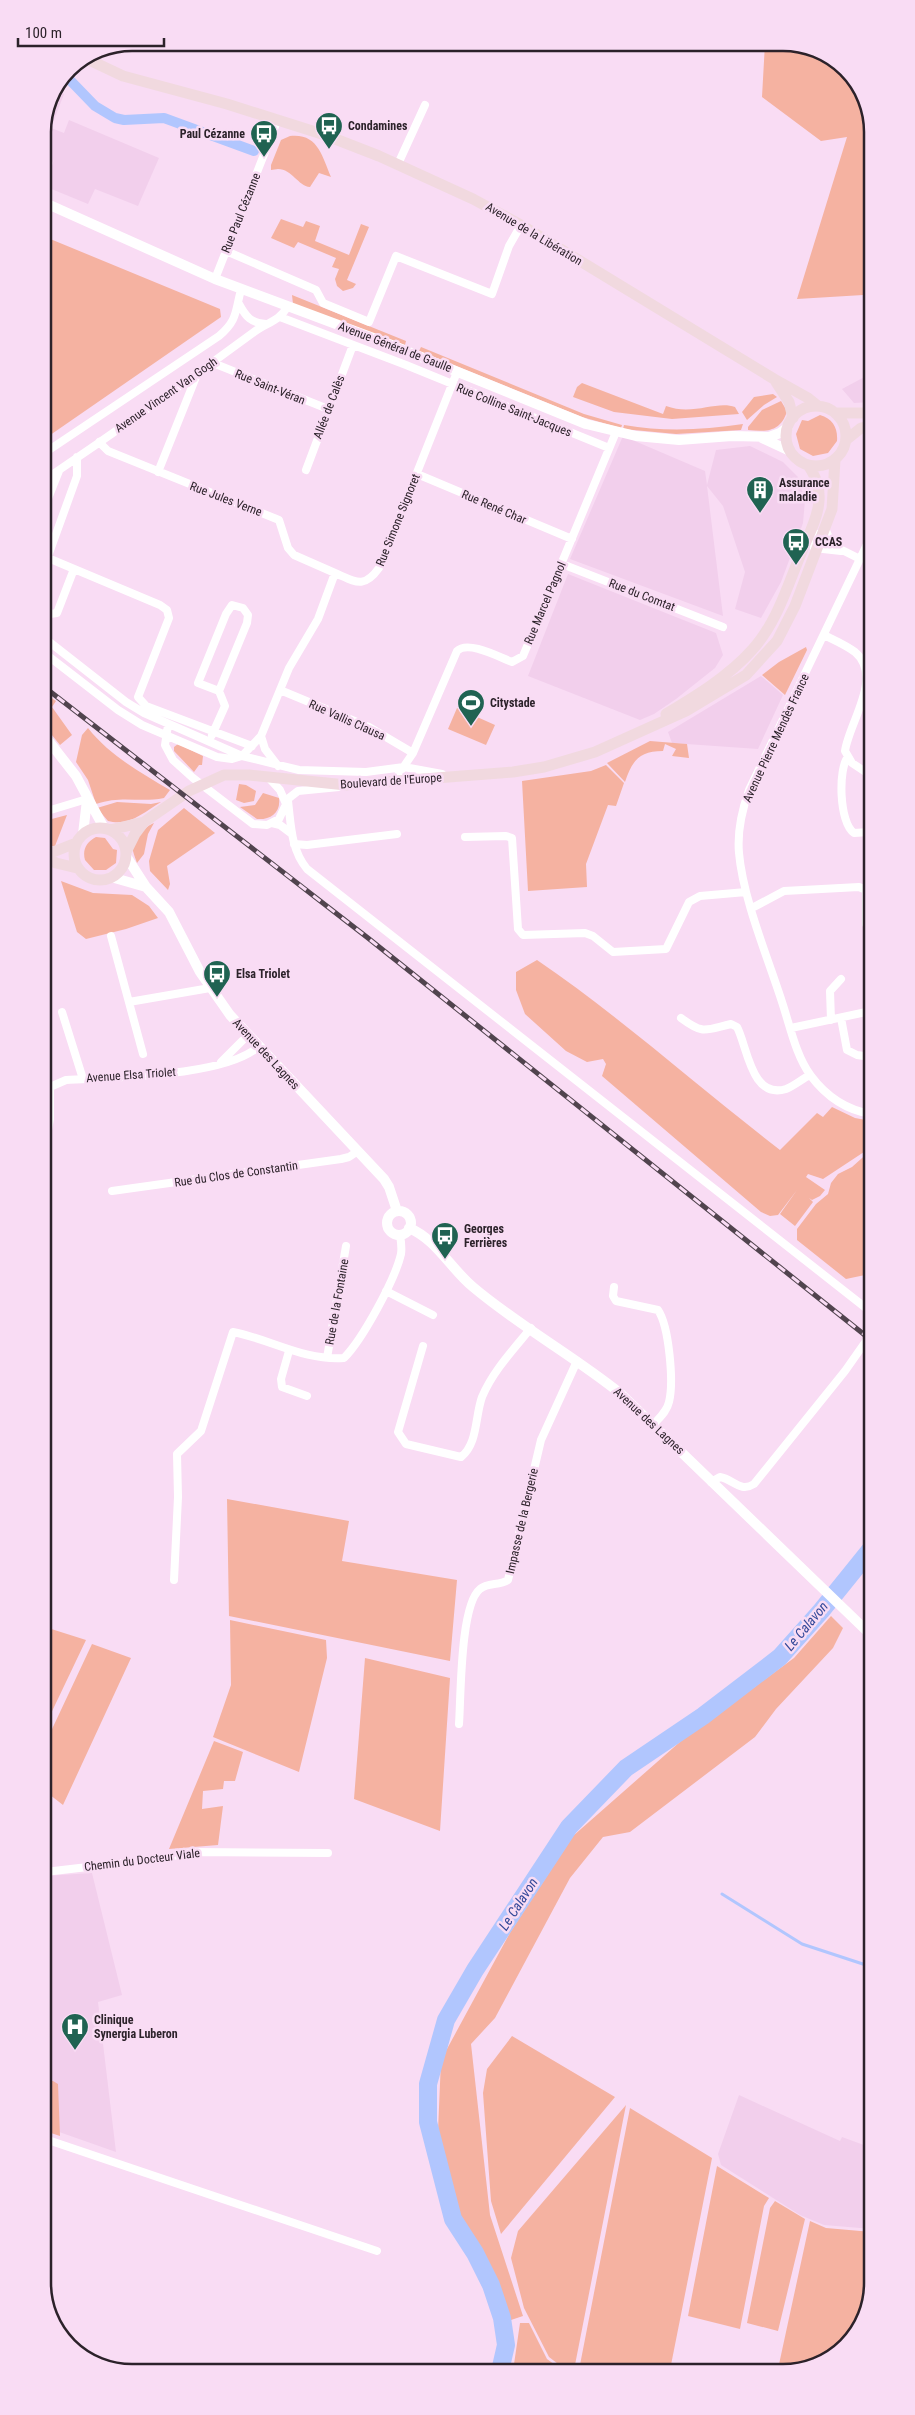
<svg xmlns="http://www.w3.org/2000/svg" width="915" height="2415" viewBox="0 0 915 2415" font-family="'Roboto Condensed',sans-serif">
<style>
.built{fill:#f2cfec}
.green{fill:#f5b2a1}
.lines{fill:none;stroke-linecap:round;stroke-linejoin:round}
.stream{stroke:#b1c6fe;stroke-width:3}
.canal{stroke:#b1c6fe;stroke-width:10}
.river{stroke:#b1c6fe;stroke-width:18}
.minor{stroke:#fff;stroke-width:8}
.tertiary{stroke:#fff;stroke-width:10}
.secondary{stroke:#f1d9df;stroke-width:11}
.rail-casing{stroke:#51444e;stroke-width:5}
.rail{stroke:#f9dcf4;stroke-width:3;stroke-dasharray:9;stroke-linecap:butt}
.labels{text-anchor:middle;stroke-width:5;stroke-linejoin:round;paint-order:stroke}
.poi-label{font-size:12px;font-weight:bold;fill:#2c222a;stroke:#f9dcf4;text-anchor:start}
.street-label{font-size:12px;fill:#2c222a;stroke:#f9dcf4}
.water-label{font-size:14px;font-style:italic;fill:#324898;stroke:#f9dcf4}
.rim{fill:none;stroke:#2c222a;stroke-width:2.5}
</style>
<rect width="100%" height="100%" fill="#f9dcf4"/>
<path class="built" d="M59 92 64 94 51 128 64 133 69 120 159 158 138 206 95 189 88 204 49 188 44 169 52 166 54 159 51 165 43 168V127Z
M870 374V402L854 403 842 389Z
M623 436 705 471 707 485 716 450 750 446 783 462 798 477 805 500 803 523 781 582 761 618 735 609 745 572 723 506 707 486 723 616 570 559Z
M568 574 716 633 723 655 715 668 676 699 654 714 640 720 528 676Z
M761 676 783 695 758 749 672 743 668 732Z
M92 1873 122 1995 98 2002 116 2152 45 2127V1876Z
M739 2095 840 2141 842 2137 872 2148V2229L824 2225 800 2215 721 2165 718 2154Z"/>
<path class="green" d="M765 43H789L842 65 869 109 870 288 863 295 797 299 847 137 821 141 762 97Z
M290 136C318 133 322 156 331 177L319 173 310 187C298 186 292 169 278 169 276 169 273 170 271 170V165L281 140Z
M281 219 303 227 306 221 320 226 315 241 349 255 361 224 369 227 347 280 356 284 353 288 343 291 337 286 335 279 339 269 332 267 336 258 298 242 294 248 271 238Z
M43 236 220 309 221 317 43 440Z
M292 295 406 341 405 345 293 304Z
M421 347 584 414 622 425 621 428 582 417 419 351Z
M582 383 663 414 666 406C693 416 717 400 735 407L739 414 672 419 614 412 573 397 577 387Z
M773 394 777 397 764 405 747 420 742 412 754 397Z
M781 401 787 411C781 432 766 432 748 430V427L762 410Z
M820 415C833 419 838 428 837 441L828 453 813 456 800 449 796 434 802 420 808 421Z
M743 424 741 430 676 434 623 429 624 425C665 432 702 430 743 424Z
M806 647 807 650 785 695 762 675 779 662Z
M43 692 56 701 52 707 72 735 60 745 43 724Z
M457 708 495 725 486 745 448 729Z
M88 728C109 755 141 773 170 790L164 798C139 803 123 795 96 804L88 780 76 762 82 735Z
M650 741 687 744 689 758 672 756 676 749 665 744 663 751C639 751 632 761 625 782L607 763Z
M178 744 203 756 202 765H199L194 772 174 751V747Z
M606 765 624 783 616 806 608 805 586 864 587 887 528 891 522 781 591 771Z
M239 784 246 785 256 791 254 801 244 803 236 800Z
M263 793 279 798C281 813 270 820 257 819L240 807 255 805Z
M117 802 151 804 161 802C144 812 129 827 108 821L97 808Z
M184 808 215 833 167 866 170 884 168 890 150 871 149 861 158 830Z
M67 815 55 846H44V821Z
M154 823 148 834 144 854 137 863C136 860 134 855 133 851 133 841 145 826 154 823Z
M96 837 105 838 113 849 117 850 116 863 106 870H94L85 860C82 849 87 842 96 837Z
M61 881 93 893 132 895 149 906 158 918 126 929 86 939 77 932Z
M537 960C622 1018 698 1087 780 1150L817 1113 823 1117 832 1107 855 1118 871 1121V1144L867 1150 823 1179 808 1174 806 1177 825 1190 820 1196 812 1200 809 1198 813 1202 795 1226 780 1214 797 1190 778 1215 770 1216 761 1212 602 1076 606 1064 603 1059 587 1062 566 1051 525 1014 516 990V972Z
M871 1150V1276L865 1275 846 1279 797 1240V1229L816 1204 828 1194 831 1183 838 1174 852 1167Z
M227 1499 349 1521 342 1561 457 1580 450 1661 229 1616Z
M831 1616 843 1628 833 1648 776 1709 755 1737 630 1832 603 1837 570 1878 495 2018 471 2044 490 2215 523 2316 511 2320 485 2262 453 2206 438 2131 441 2060 511 1931 573 1836 681 1741 794 1658Z
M230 1620 326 1640 327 1658 299 1772 213 1737 231 1685Z
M45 1627 86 1640 45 1726Z
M92 1644 131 1658 63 1805 45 1791V1744Z
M365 1658 450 1678 440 1831 354 1799Z
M214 1741 243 1752 235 1781H224L223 1789 203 1791 202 1809 223 1806 218 1845 169 1849Z
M512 2036 615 2097 501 2234 491 2201 483 2093 487 2069Z
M45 2081H53L58 2084 60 2136 45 2131Z
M626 2105 574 2370H566L549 2357 524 2308 511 2258 518 2231Z
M630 2108 712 2158 670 2370H579Z
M717 2166 769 2198 764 2206 740 2329 688 2316Z
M775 2201 805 2219 778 2331 747 2323 770 2208Z
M810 2221 826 2228 872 2232V2283L854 2338 806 2369H778Z
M520 2323H529L547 2359 562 2370 513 2371Z"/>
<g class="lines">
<path class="stream" d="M722 1894 802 1944 872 1967"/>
<path class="canal" d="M66 76 95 106 115 118 124 120 164 118 254 151"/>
<path class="river" d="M500 2371 506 2345 502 2318 491 2285 475 2253 453 2219 428 2122V2084L446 2020 475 1970 569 1827 626 1768 703 1716 780 1657 821 1611 871 1549"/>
<path class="minor" d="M398 164 425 105
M226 251 316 290 323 303 369 322 396 256 492 294 509 246 521 225
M215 279 278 119
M239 304C246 317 251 323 266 324
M280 317 406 365 609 448
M213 363 328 409
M99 442 108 451 279 520 288 548 294 555 335 573
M43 454 219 336C238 320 235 311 241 290
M306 470 353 345
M158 472 196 377
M417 474 572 539
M43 481C114 433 185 383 254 332 266 323 280 321 287 307
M43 511 59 471
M825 528 832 545 860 559
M815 533 812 542 814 548 841 551
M870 538 749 790C742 810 737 831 739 853 743 899 768 958 782 1002 790 1026 796 1056 811 1076 826 1096 847 1110 871 1114
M48 558 160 605 167 610 169 618 138 697 146 706 252 746
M562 564 723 627
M43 570 77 476V457
M43 615 57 613 74 569
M824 635C834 640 846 645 855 652 884 677 849 722 845 751L852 763 870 775
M43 637 126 702 144 713 242 756 299 770 366 772 404 767 442 774
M43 652 118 710 142 725 217 757 232 759 242 756 261 736 289 668 318 619 335 573C356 582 364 589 379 568L457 372
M280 690 369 727 413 753
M168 725 165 745 173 760 193 778 253 824 267 825 279 819 289 798 298 791 339 787
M212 735 225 706 219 691 247 623 248 615 243 608 232 605 226 614 198 683 219 691
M261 736 265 749 278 766
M848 757C838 768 839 823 854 833L870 832
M268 777 280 790 286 804
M394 781 413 753 457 651C468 640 499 657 512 662L523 656 616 432
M288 801C291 825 291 850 307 869L871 1312
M44 812 87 799
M272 823 280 825 292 834
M465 837 506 836 512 838 518 929 523 935 585 933 593 936 613 952 666 949 689 902 700 896 746 892
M294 844 307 845 397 834
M752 908 784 891 859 887 866 890V924
M111 936 143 1054
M129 1002 210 988
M62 1012 83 1079
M681 1018C704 1035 705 1030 731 1024L737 1027C747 1045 751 1100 786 1089 794 1086 802 1079 810 1075
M841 1018 847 1050 857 1055 871 1057
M831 1020 830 991 841 979
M791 1028 871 1011
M221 1062 248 1035
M44 1086 50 1087 66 1080C112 1077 224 1077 258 1047
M44 1153 50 1119V1087
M112 1191 341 1159 349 1157 358 1151
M614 1287 613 1296 616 1301 658 1310C669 1326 674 1382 669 1402 667 1411 660 1417 654 1424
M386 1291 433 1315
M423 1346 398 1432 406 1444 461 1457C478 1444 475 1416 482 1397 493 1371 513 1350 531 1328
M289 1351 281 1379 282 1387 307 1396
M327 1358 346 1246
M711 1482 720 1477C733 1479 740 1493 754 1484L845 1371 871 1334
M174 1580 178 1497 177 1454 201 1431 233 1332C270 1339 304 1361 344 1358 362 1340 395 1280 401 1254 402 1248 401 1241 400 1235
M459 1724C461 1697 460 1605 480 1589 488 1582 499 1586 508 1580L541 1440 577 1361
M45 1872 156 1859 194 1852 328 1853
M45 2139 377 2251"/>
<path class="tertiary" d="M43 202 215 279 384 342 586 424 636 436 679 440 732 436 769 437 780 433 788 427
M762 438 790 451
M44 735 76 776 104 828
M83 834 87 800
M126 856 146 887 169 912 200 972 230 1015 384 1179 389 1187 397 1211
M111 877 146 887
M387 1223a12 12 0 1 1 24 0a12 12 0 1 1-24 0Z
M409 1228C436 1239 451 1269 473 1287 519 1326 574 1356 621 1394L872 1636"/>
<path class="secondary" d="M85 58 123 76 227 104 325 135 379 156 473 199 521 225 774 379 808 398 818 406
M776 382 789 402 793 418
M786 436a30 30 0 1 1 60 0a30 30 0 1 1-60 0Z
M836 413H870
M846 440 861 428 870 426
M666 714C696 696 729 676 752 650 777 623 788 584 802 551 808 536 818 518 819 501 820 487 816 477 808 465
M74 854a26 26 0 1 1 52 0a26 26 0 1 1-52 0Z
M110 830 144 822 189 791 224 775H249L346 785 513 772 544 767 595 752 686 711 746 675 777 641 795 606 832 509 835 460
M44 851 53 852 76 843
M126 852 135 834 144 822
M44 857 56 863 77 868"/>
<defs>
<path id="rail" d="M43 686 368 938 871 1340"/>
</defs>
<use href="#rail" class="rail-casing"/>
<use href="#rail" class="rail"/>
</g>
<defs>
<symbol id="bus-pin" viewBox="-11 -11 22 30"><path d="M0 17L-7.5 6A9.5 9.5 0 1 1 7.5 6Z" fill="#206352" stroke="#f9dcf4"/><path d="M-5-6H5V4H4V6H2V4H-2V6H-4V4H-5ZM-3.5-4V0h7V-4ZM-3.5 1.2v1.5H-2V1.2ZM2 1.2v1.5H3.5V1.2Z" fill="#fff"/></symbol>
<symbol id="building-pin" viewBox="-11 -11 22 30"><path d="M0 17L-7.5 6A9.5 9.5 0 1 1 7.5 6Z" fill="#206352" stroke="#f9dcf4"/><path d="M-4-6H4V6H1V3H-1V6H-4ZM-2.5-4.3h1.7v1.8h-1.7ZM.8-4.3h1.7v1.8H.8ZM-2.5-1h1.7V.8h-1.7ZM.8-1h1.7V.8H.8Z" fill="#fff"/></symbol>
<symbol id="stadium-pin" viewBox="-11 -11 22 30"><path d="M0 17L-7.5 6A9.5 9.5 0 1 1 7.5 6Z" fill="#206352" stroke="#f9dcf4"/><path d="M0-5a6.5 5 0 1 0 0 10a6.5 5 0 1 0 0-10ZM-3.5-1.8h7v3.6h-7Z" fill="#fff"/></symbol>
<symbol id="hospital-pin" viewBox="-11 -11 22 30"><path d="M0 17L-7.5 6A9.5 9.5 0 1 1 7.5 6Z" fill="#206352" stroke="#f9dcf4"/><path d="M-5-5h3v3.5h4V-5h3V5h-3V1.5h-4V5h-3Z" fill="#fff"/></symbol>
</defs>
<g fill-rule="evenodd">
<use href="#bus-pin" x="313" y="110" width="32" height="43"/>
<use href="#bus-pin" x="248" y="118" width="32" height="43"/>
<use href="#building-pin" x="744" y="474" width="32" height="43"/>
<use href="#bus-pin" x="780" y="526" width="32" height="43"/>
<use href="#stadium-pin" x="455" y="687" width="32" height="43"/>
<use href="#bus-pin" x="201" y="958" width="32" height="43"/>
<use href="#bus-pin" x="429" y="1220" width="32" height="43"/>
<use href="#hospital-pin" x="59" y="2011" width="32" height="43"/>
</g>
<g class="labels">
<g class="poi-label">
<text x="348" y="130">Condamines</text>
<text x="245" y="138" text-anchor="end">Paul Cézanne</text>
<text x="779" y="487">Assurance<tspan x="779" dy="14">maladie</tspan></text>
<text x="815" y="546">CCAS</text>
<text x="490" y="707">Citystade</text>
<text x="236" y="978">Elsa Triolet</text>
<text x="464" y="1233">Georges<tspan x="464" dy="14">Ferrières</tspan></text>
<text x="94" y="2024">Clinique<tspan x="94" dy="14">Synergia Luberon</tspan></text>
</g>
<g class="street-label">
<text transform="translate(241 213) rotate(-68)" y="4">Rue Paul Cézanne</text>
<text transform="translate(534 234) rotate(31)" y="4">Avenue de la Libération</text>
<text transform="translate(395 347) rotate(21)" y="4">Avenue Général de Gaulle</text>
<text transform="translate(270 387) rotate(22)" y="4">Rue Saint-Véran</text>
<text transform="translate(166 395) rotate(-35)" y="4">Avenue Vincent Van Gogh</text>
<text transform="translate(329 407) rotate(-69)" y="4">Allée de Calès</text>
<text transform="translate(514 410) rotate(22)" y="4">Rue Colline Saint-Jacques</text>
<text transform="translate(226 499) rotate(21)" y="4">Rue Jules Verne</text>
<text transform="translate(494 507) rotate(23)" y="4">Rue René Char</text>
<text transform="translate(398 520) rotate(-68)" y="4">Rue Simone Signoret</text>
<text transform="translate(642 595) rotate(21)" y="4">Rue du Comtat</text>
<text transform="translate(545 603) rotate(-67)" y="4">Rue Marcel Pagnol</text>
<text transform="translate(347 720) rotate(24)" y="4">Rue Vallis Clausa</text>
<text transform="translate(776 738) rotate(-65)" y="4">Avenue Pierre Mendès France</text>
<text transform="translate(391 781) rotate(-4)" y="4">Boulevard de l'Europe</text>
<text transform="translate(266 1054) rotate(47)" y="4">Avenue des Lagnes</text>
<text transform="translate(131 1075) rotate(-4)" y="4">Avenue Elsa Triolet</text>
<text transform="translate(236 1174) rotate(-8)" y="4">Rue du Clos de Constantin</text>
<text transform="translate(337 1302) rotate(-80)" y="4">Rue de la Fontaine</text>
<text transform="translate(649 1421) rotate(43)" y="4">Avenue des Lagnes</text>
<text transform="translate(522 1521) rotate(-77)" y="4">Impasse de la Bergerie</text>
<text transform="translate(142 1860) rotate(-7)" y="4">Chemin du Docteur Viale</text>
</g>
<g class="water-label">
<text transform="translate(806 1626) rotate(-50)" y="5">Le Calavon</text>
<text transform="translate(518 1904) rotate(-57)" y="5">Le Calavon</text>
</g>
</g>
<path d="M0 0H915V2415H0ZM132 51H783A81 81 0 0 1 864 132V2283A81 81 0 0 1 783 2364H132A81 81 0 0 1 51 2283V132A81 81 0 0 1 132 51Z" fill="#f9dcf4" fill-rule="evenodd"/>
<path class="rim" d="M132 51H783A81 81 0 0 1 864 132V2283A81 81 0 0 1 783 2364H132A81 81 0 0 1 51 2283V132A81 81 0 0 1 132 51Z"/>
<path d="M18 38v8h146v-8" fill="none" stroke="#2c222a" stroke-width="2.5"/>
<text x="25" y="38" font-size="15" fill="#2c222a" stroke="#f9dcf4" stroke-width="4" paint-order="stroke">100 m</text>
</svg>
